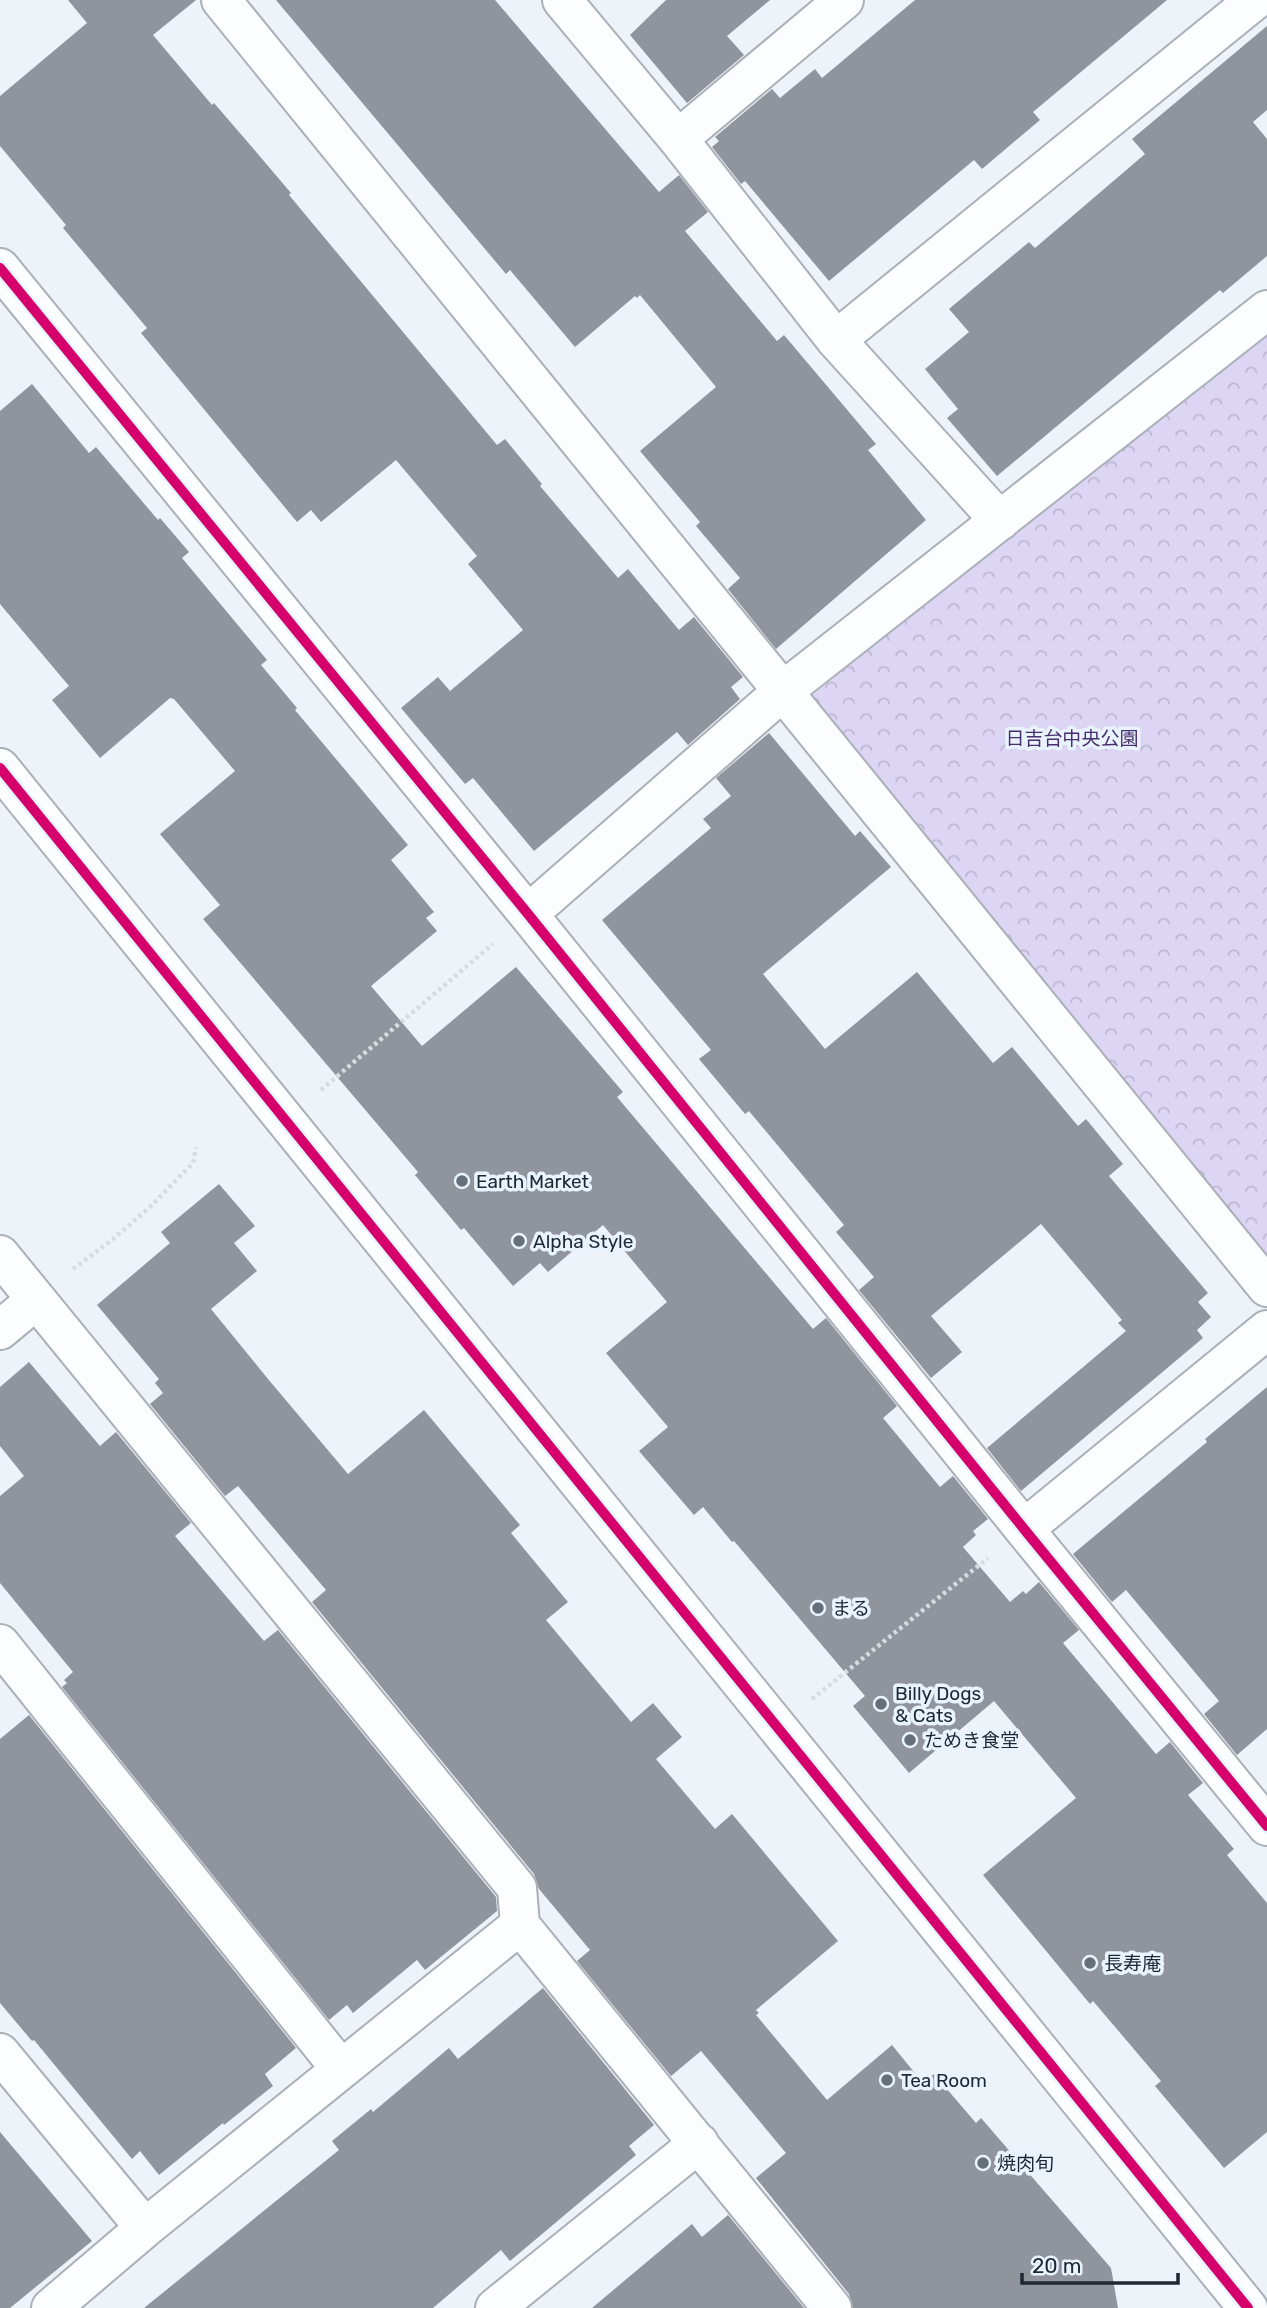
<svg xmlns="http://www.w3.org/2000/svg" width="1267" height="2308" viewBox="0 0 1267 2308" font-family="Rubik,'Noto Sans JP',sans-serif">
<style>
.forest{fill:url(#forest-crowns)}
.building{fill:#90949c}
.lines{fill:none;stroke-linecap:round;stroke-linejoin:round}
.minor-casing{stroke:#a9b0b7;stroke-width:42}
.path{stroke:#d9dcde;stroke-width:4.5;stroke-dasharray:3.5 3.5;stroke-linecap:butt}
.minor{stroke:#fcfdfe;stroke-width:38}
.cycleway-casing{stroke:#e8f3fd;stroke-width:15}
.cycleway{stroke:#d6006c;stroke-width:10}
.poi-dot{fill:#666f77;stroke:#e8f3fd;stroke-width:2.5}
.labels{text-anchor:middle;stroke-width:7;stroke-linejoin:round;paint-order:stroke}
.park-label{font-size:19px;fill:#482d6f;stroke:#e8f3fd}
.poi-label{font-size:19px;fill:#1e2832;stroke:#e8f3fd;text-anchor:start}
</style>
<defs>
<pattern id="forest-crowns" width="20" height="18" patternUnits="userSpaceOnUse" patternTransform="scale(1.75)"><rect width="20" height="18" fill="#dcd5f4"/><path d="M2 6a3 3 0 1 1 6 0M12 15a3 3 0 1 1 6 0" fill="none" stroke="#bcb7d2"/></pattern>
</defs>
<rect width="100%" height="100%" fill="#edf3f8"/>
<path class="forest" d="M1267 328V1294L811 696Z"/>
<path class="building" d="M68 0H196L153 35 212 105 214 103 257 153 291 193 289 195 497 445 505 439 542 484 540 486 618 578 628 569 679 630 694 617 743 677 731 687 740 699 688 745 677 732 534 851 473 778 465 784 401 708 438 677 450 691 523 630 468 564 477 556 396 460 321 522 311 510 297 522 141 333 147 328 63 228 66 225 0 146V96L87 23Z
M276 0H495L659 192 679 175 708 212 685 231 777 341 784 335 876 444 868 450 926 520 776 649 728 589 740 578 696 526 700 522 640 451 716 387 640 295 637 298 635 296 575 347 510 270 506 274Z
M666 0H770L727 36 744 55 687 103 630 35Z
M915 0H1167L1033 112 1040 120 982 169 974 160 829 281 745 181 741 184 712 147 719 141 715 137 772 89 780 98 815 69 822 78Z
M1267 26V110L1253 122 1267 139V256L1223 293 1220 290 997 476 947 418 958 409 925 369 969 332 949 309 1029 242 1035 248 1145 154 1132 139Z
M32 384 89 453 96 447 158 520 160 518 189 552 182 558 267 660 261 665 297 708 295 710 408 845 391 860 434 912 426 918 437 931 371 986 422 1046 516 967 623 1092 617 1097 813 1329 826 1318 897 1406 883 1418 940 1487 953 1476 988 1519 973 1531 976 1535 963 1547 1010 1602 1023 1591 1026 1594 1039 1582 1079 1630 1063 1643 1156 1754 1170 1742 1203 1783 1188 1795 1234 1849 1227 1855 1267 1903V2132L1224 2168 1155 2086 1161 2081 1093 2001 1090 2004 983 1875 1076 1798 994 1701 909 1773 853 1706 865 1696 734 1541 732 1542 703 1507 694 1515 639 1451 668 1427 606 1353 667 1302 603 1225 548 1272 540 1263 513 1286 464 1228 461 1230 415 1175 418 1172 203 919 220 905 160 834 235 771 174 699 170 698 100 758 52 700 69 686 0 604V411Z
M769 733 855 836 860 831 891 867 763 974 825 1049 917 972 993 1063 1012 1047 1078 1126 1086 1119 1123 1164 1109 1176 1208 1293 1198 1302 1211 1317 1197 1330 1203 1338 1021 1491 987 1448 1126 1331 1118 1323 1122 1320 1041 1224 931 1316 962 1352 931 1378 859 1290 874 1277 836 1232 844 1225 749 1111 745 1114 699 1059 711 1050 602 920 711 828 703 819 731 796 716 778Z
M219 1184 255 1226 234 1243 257 1271 211 1309 268 1379 348 1474 424 1410 520 1525 511 1533 568 1602 546 1620 631 1722 653 1703 682 1737 656 1759 715 1829 732 1814 838 1941 756 2010 759 2013 756 2015 827 2100 892 2045 923 2083 934 2074 976 2123 981 2118 1111 2268 1118 2308H853L849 2294 756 2178 786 2153 701 2051 671 2076 577 1961 590 1950 539 1889 534 1874 312 1602 326 1590 238 1486 225 1496 150 1404 163 1393 155 1383 159 1379 97 1305 170 1243 161 1232Z
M29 1362 100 1446 116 1432 191 1523 175 1536 264 1641 278 1630 496 1897 497 1911 425 1970 417 1960 353 2013 347 2005 329 2020 62 1687 67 1683 64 1680 73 1672 0 1583V1496L24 1476 0 1446V1387Z
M1267 1387V1729L1237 1755 1204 1714 1219 1701 1126 1590 1112 1602 1073 1554 1207 1442 1205 1439Z
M29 1715 296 2048 265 2074 273 2086 224 2125 223 2123 159 2175 140 2151 132 2159 34 2040 32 2041 0 2003V1739Z
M543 1988 654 2125 629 2146 636 2155 510 2261 501 2250 433 2308H144L339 2150 332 2141 371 2109 373 2112 449 2048 458 2059Z
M0 2132 92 2241 10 2308H0Z
M728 2215 804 2308H592L692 2224 702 2237Z"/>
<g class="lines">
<defs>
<path id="minor" d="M221 0 1267 1287
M562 0 678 139 836 340 1000 521
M678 139 844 0
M0 268 528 914 1024 1529 1267 1826
M836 340 1255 0
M0 768 1248 2308
M528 914 783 691 1267 310
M0 1255 517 1888 520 1925 832 2308
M0 1330 36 1300
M1024 1529 1267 1330
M0 1644 340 2068
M0 2053 145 2228
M51 2308 145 2228 520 1925
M495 2308 699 2143"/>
</defs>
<use href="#minor" class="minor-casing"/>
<path class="path" d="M321 1090 493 944
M73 1269 112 1240 151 1206 193 1163 196 1147
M812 1699 988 1558"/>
<use href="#minor" class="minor"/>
<defs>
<path id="cycleway" d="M0 268 528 914 1024 1529 1267 1826
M0 768 1248 2308"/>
</defs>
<use href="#cycleway" class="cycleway-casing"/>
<use href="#cycleway" class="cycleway"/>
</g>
<g class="poi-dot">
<circle cx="462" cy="1181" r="7"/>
<circle cx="519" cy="1241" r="7"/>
<circle cx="818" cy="1608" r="7"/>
<circle cx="881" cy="1704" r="7"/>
<circle cx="910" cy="1740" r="7"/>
<circle cx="1090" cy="1963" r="7"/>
<circle cx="887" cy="2080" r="7"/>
<circle cx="983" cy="2163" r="7"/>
</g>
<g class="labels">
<g class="park-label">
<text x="1072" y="745">日吉台中央公園</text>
</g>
<g class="poi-label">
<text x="476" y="1188">Earth Market</text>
<text x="533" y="1248">Alpha Style</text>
<text x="832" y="1615">まる</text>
<text x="895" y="1700">Billy Dogs<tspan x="895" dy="22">&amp; Cats</tspan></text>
<text x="924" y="1747">ためき食堂</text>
<text x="1104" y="1970">長寿庵</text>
<text x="901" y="2087">Tea Room</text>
<text x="997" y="2170">焼肉旬</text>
</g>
</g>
<path d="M1022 2273v10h156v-10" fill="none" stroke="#1e2832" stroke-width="3.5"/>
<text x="1032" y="2273" font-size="21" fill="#1e2832" stroke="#e8f3fd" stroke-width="5" paint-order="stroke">20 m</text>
</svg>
